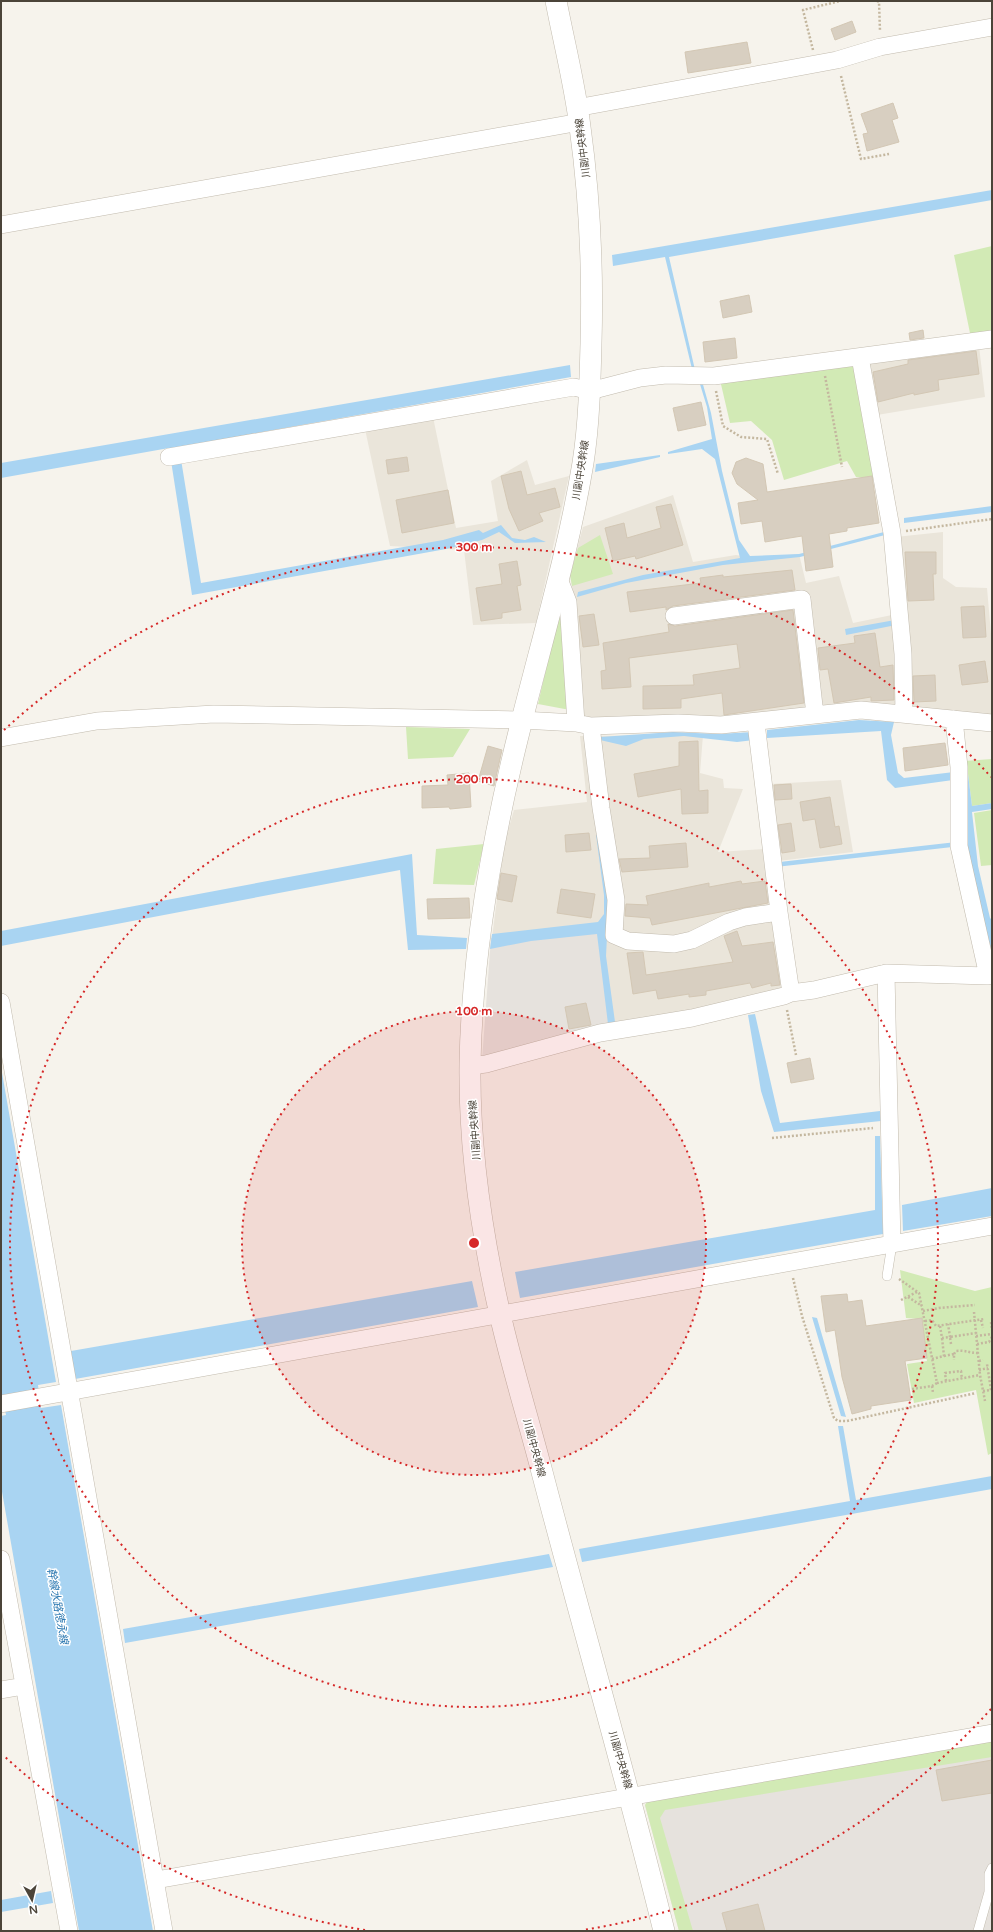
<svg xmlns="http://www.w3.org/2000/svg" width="993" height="1932" viewBox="0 0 993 1932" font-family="'Varela Round','Noto Sans JP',sans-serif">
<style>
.residential{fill:#eae5da}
.industrial{fill:#e6e2dd}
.green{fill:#d2eab5}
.water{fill:#a9d4f2}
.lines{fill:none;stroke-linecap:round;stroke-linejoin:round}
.stream{stroke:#a9d4f2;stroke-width:4.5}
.building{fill:#d8cfc1;stroke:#d3c7b4}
.service-casing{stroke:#c2bbae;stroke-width:10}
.minor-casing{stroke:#c2bbae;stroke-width:18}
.tertiary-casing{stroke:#c2bbae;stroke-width:22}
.path{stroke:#c4b79f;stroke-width:2.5;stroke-dasharray:2 2;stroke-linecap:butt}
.service{stroke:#fff;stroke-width:9}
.minor{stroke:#fff;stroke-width:17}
.tertiary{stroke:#fff;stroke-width:21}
.ring{fill:none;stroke:#d62828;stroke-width:2;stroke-dasharray:2 4}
.labels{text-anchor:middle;stroke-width:3;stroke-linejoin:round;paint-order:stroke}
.street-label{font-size:10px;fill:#4b4439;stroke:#fff}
.water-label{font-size:11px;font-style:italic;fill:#2e7ab2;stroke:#fff}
.centre{fill:#d62828;stroke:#fff;stroke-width:2}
.ring-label{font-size:12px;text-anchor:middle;font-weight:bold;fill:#d62828;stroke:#fff;stroke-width:3;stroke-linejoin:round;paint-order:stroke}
</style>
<rect width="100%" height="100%" fill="#f6f3ec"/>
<path class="residential" d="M979 346 985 397 877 415 865 360Z
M433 417 456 528 498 521 491 481 527 460 535 485 569 476 536 623 473 625 464 550 390 546 365 429Z
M673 495 693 562 736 555 753 558 799 554 806 583 839 576 853 623 892 615 886 538 943 532V578L956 587 987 588 992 645V718L859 706 725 720H603L580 715 572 586 570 575 583 527Z
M703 735 700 773 723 779 724 788 743 789 718 852 764 849 770 784 841 780 853 852 770 862 788 994 613 1025 599 929 492 938 504 844 514 810 587 802 580 736Z"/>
<path class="industrial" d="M599 929 613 1025 482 1060 491 938Z
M992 1740V1931H679L645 1805Z"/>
<path class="green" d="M992 246V335L971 338 954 255Z
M857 362 877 479 856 477 847 461 784 480 772 440 751 421 730 423 720 380Z
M600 535 613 574 572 586 570 575 578 548Z
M566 610 570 710 538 704 559 612Z
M406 727 470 729 453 757 408 759Z
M992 759V803L972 806 968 774 965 773 964 761Z
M992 810V865L981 866 974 813Z
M484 844 474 885 433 884 436 849Z
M900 1270 975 1291 992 1287V1453L988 1455 976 1390 914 1403 907 1364 927 1361 919 1319 906 1318Z
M992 1740V1757L665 1810 660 1818 693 1931H679L645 1805 648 1800Z"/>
<path class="water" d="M992 190V200L669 257 695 370 692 369 665 257 613 266 612 255Z
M570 365 571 377 179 447 201 583 443 540 479 530 483 533 501 525 512 538 525 540 534 537 546 542 515 543 499 532 482 540 446 549 192 595 169 448 1 478V463Z
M699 381H702L711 413 722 471 739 540 750 556 799 554 884 532 885 535 800 557 723 565 626 583 577 597 578 592 643 575 740 558 715 459 702 449 668 454V452L712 439 707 407Z
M660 455V457L595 472 596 464Z
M992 506V512L904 523V518Z
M895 620 896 625 846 635 845 629Z
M859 720 894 722 891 735 898 773 904 778 954 772 953 780 895 788 887 780 881 731 767 738V730Z
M673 732 718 734 753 732 754 740 737 742 684 736 644 739 626 746 600 740V737Z
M965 773 968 774 972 806 992 803V809L972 812 978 866 990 918 992 920V961L966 844Z
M596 835H602L609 898 606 956 615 1022 608 1024 597 934 531 941 490 949 492 934 598 922 604 914V895Z
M412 854 417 935 467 938 466 949 408 950 400 870 1 946V931Z
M755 1014 780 1123 880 1111 881 1121 774 1132 761 1091 748 1015Z
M1 1067 56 1382 38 1385 41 1408 61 1405 153 1931H79L1 1486V1416L6 1415 1 1391Z
M875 1136H880L883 1234 520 1298 515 1272 875 1210Z
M992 1188V1216L903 1231 902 1205Z
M472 1281 478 1307 75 1379 71 1351Z
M812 1317 817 1318 846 1417 841 1416Z
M838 1426H843L856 1500 992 1476V1489L582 1562 579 1549 850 1501Z
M549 1554 553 1567 125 1643 123 1629Z
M51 1891 53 1903 1 1912V1900Z"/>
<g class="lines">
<path class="stream" d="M782 864 950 845"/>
</g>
<path class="building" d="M852 21 856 32 835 40 831 29Z
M747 42 751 63 688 73 685 52Z
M893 103 898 118 892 120 899 142 867 151 863 134 868 133 861 114Z
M749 295 752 312 723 318 720 301Z
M923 330 924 338 910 340 909 333Z
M735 338 737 358 705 362 703 342Z
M976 351 979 374 938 380 939 390 914 395V393L878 402 873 372 908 364V360Z
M701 402 706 425 678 431 673 408Z
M407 457 409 471 388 474 386 460Z
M746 458 763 464 767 492 872 476 879 523 847 528V531L829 534 833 567 806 571 802 536 765 542 762 521 741 524 738 503 758 500 737 484 732 473 736 462Z
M521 471 527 495 555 488 560 507 539 513 543 521 519 531 509 509 501 476Z
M448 490 454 523 402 533 396 500Z
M671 504 683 545 636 559 635 556 613 561 605 528 624 523 627 538 661 528 656 507Z
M905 552H936V574H933L934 600 908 601Z
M517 561 521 585 517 586 521 610 502 613V618L481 621 476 588 502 584 499 564Z
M792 570 795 590 673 606 666 610V607L630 612 627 592 701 583 700 578 723 575V577Z
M984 606 986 637 963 638 961 607Z
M793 610 804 703 724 715 722 693 681 699V708L643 709V686L694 685 693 675 740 668 737 644 629 658 631 687 602 689 601 671 606 670 603 643 669 632 668 624 675 626Z
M594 614 599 645 583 647 579 616Z
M875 633 880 667 893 665 894 700 871 701V697L834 703 828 669 820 670 818 648 855 643 854 636Z
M985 661 988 682 962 685 959 665Z
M935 675 936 701 914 702 913 676Z
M698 741 699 791 708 790V813L682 814 681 789 638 797 634 774 679 766V742Z
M945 743 948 765 905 771 903 748Z
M488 746 502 750 494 786 478 781Z
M469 773 471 807 450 809 449 807 422 808V786L448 785 447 775Z
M791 784 792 799 775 800 774 785Z
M830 797 835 827 839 826 842 844 820 848 815 819 803 821 800 802Z
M791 823 795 851 782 853 778 825Z
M589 833 591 850 566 852 565 835Z
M686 843 688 867 622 872 619 859 650 858 649 846Z
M501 873 517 876 512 902 497 899Z
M741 881 742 884 765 881 768 903 652 925 650 918 625 916 626 904 648 905 646 896 709 883V887Z
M561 889 595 894 591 918 557 913Z
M469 898 470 918 428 919 427 899Z
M737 931 742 946 773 942 780 985 771 986V983L752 988 750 983 706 991V995L689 997V994L658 999 656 990 633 994 627 953 643 952 646 975 733 962 724 936Z
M586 1003 591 1025 569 1029 565 1007Z
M810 1058 814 1079 791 1083 787 1063Z
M847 1294 848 1302 862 1300 866 1326 922 1318 927 1358 905 1361 911 1400 871 1406V1409L852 1414 842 1377 835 1330 826 1332 821 1296Z
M992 1760V1793L942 1801 936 1770Z
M758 1904 765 1931H727L722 1913Z"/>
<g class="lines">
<defs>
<path id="service" d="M887 1276 892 1244
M978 1931 989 1892V1874L992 1868"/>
<path id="minor" d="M576 108 837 60 880 47 992 27
M1 225 580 122
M860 357 892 533 903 654 904 714
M169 457 574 387 590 391 640 378 666 375 714 376 992 339
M559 579 568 602 576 723
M674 616 802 599 815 715
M756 723 779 912 791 993 814 990 886 973 892 1244
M591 726 601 808 616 900 614 935 628 941 674 944 692 940 729 922 745 917 779 912
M1 738 97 721 214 714 522 720 576 723 591 726 678 723 721 725 861 710 992 723
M886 973 988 976 959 846V767L954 719
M1 1002 164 1931
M470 1066 486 1064 600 1033 692 1018 784 996 791 993
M1 1404 992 1226
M1 1559 69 1931
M1 1690 24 1686
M156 1880 992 1733"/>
<path id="tertiary" d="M556 1C564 43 575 85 580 127 590 199 593 272 591 344 590 384 589 424 583 463 568 554 541 643 519 732 492 840 472 953 470 1064 469 1146 481 1230 499 1310 511 1364 528 1418 542 1472 582 1625 626 1777 664 1931"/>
</defs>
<use href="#service" class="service-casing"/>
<use href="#minor" class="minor-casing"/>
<use href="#tertiary" class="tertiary-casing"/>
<path class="path" d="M877 1 879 2 880 31
M813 50 803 10 840 1
M841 76 861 159 889 154
M825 376 842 467
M716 391 723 426 741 437 767 439 778 474
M906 531 992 519
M787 1010 796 1055
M772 1138 873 1128
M793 1278 802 1316 834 1418 838 1421H847L976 1393
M899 1279 919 1293 937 1383 980 1375
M908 1297 922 1306
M901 1300 917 1292
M923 1311 939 1308 975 1305
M974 1312 980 1375 985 1401
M981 1320 983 1328
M925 1321 932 1320 936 1326 984 1319
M991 1322 992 1330
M940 1326 942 1338 950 1337 948 1324
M976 1336 992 1334
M951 1344 950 1337 976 1333
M977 1344 989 1342 992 1337
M954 1354 956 1351C967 1350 968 1353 978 1353
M944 1356 954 1354V1360
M932 1359 944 1356 942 1338
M979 1361 983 1360
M979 1370 988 1368
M946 1381 945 1373 961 1371 962 1379
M932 1386 933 1393
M912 1389 932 1386 937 1383
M983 1391 991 1390 987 1364"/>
<use href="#service" class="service"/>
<use href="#minor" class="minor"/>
<use href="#tertiary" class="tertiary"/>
</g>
<circle cx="474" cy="1243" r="232" fill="#d62828" fill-opacity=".12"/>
<g class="ring">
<circle cx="474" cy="1243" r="232"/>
<circle cx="474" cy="1243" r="464"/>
<path d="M991 1709A696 696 0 0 1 583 1930M365 1930A696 696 0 0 1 4 1756M4 730A696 696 0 0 1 991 777"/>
</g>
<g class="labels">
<g class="street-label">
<text transform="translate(582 148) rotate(-97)" y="4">川副中央幹線</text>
<text transform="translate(580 470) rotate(-81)" y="4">川副中央幹線</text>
<text transform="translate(474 1130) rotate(-94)" y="4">川副中央幹線</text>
<text transform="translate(535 1448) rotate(75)" y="4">川副中央幹線</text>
<text transform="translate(621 1760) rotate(74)" y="4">川副中央幹線</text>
</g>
<g class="water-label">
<text transform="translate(58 1606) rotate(80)" y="4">幹線水路徳永線</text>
</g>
</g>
<circle cx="474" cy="1243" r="6" class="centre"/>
<g class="ring-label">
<text x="474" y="551">300 m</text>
<text x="474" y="783">200 m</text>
<text x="474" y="1015">100 m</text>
</g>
<rect width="993" height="1932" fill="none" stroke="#4b4439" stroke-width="4"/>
<g transform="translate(32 1900) rotate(172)" stroke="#ffffff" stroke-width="3" paint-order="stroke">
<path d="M0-3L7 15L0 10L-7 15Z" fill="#4b4439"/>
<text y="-6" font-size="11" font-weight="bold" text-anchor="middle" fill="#4b4439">N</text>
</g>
</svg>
